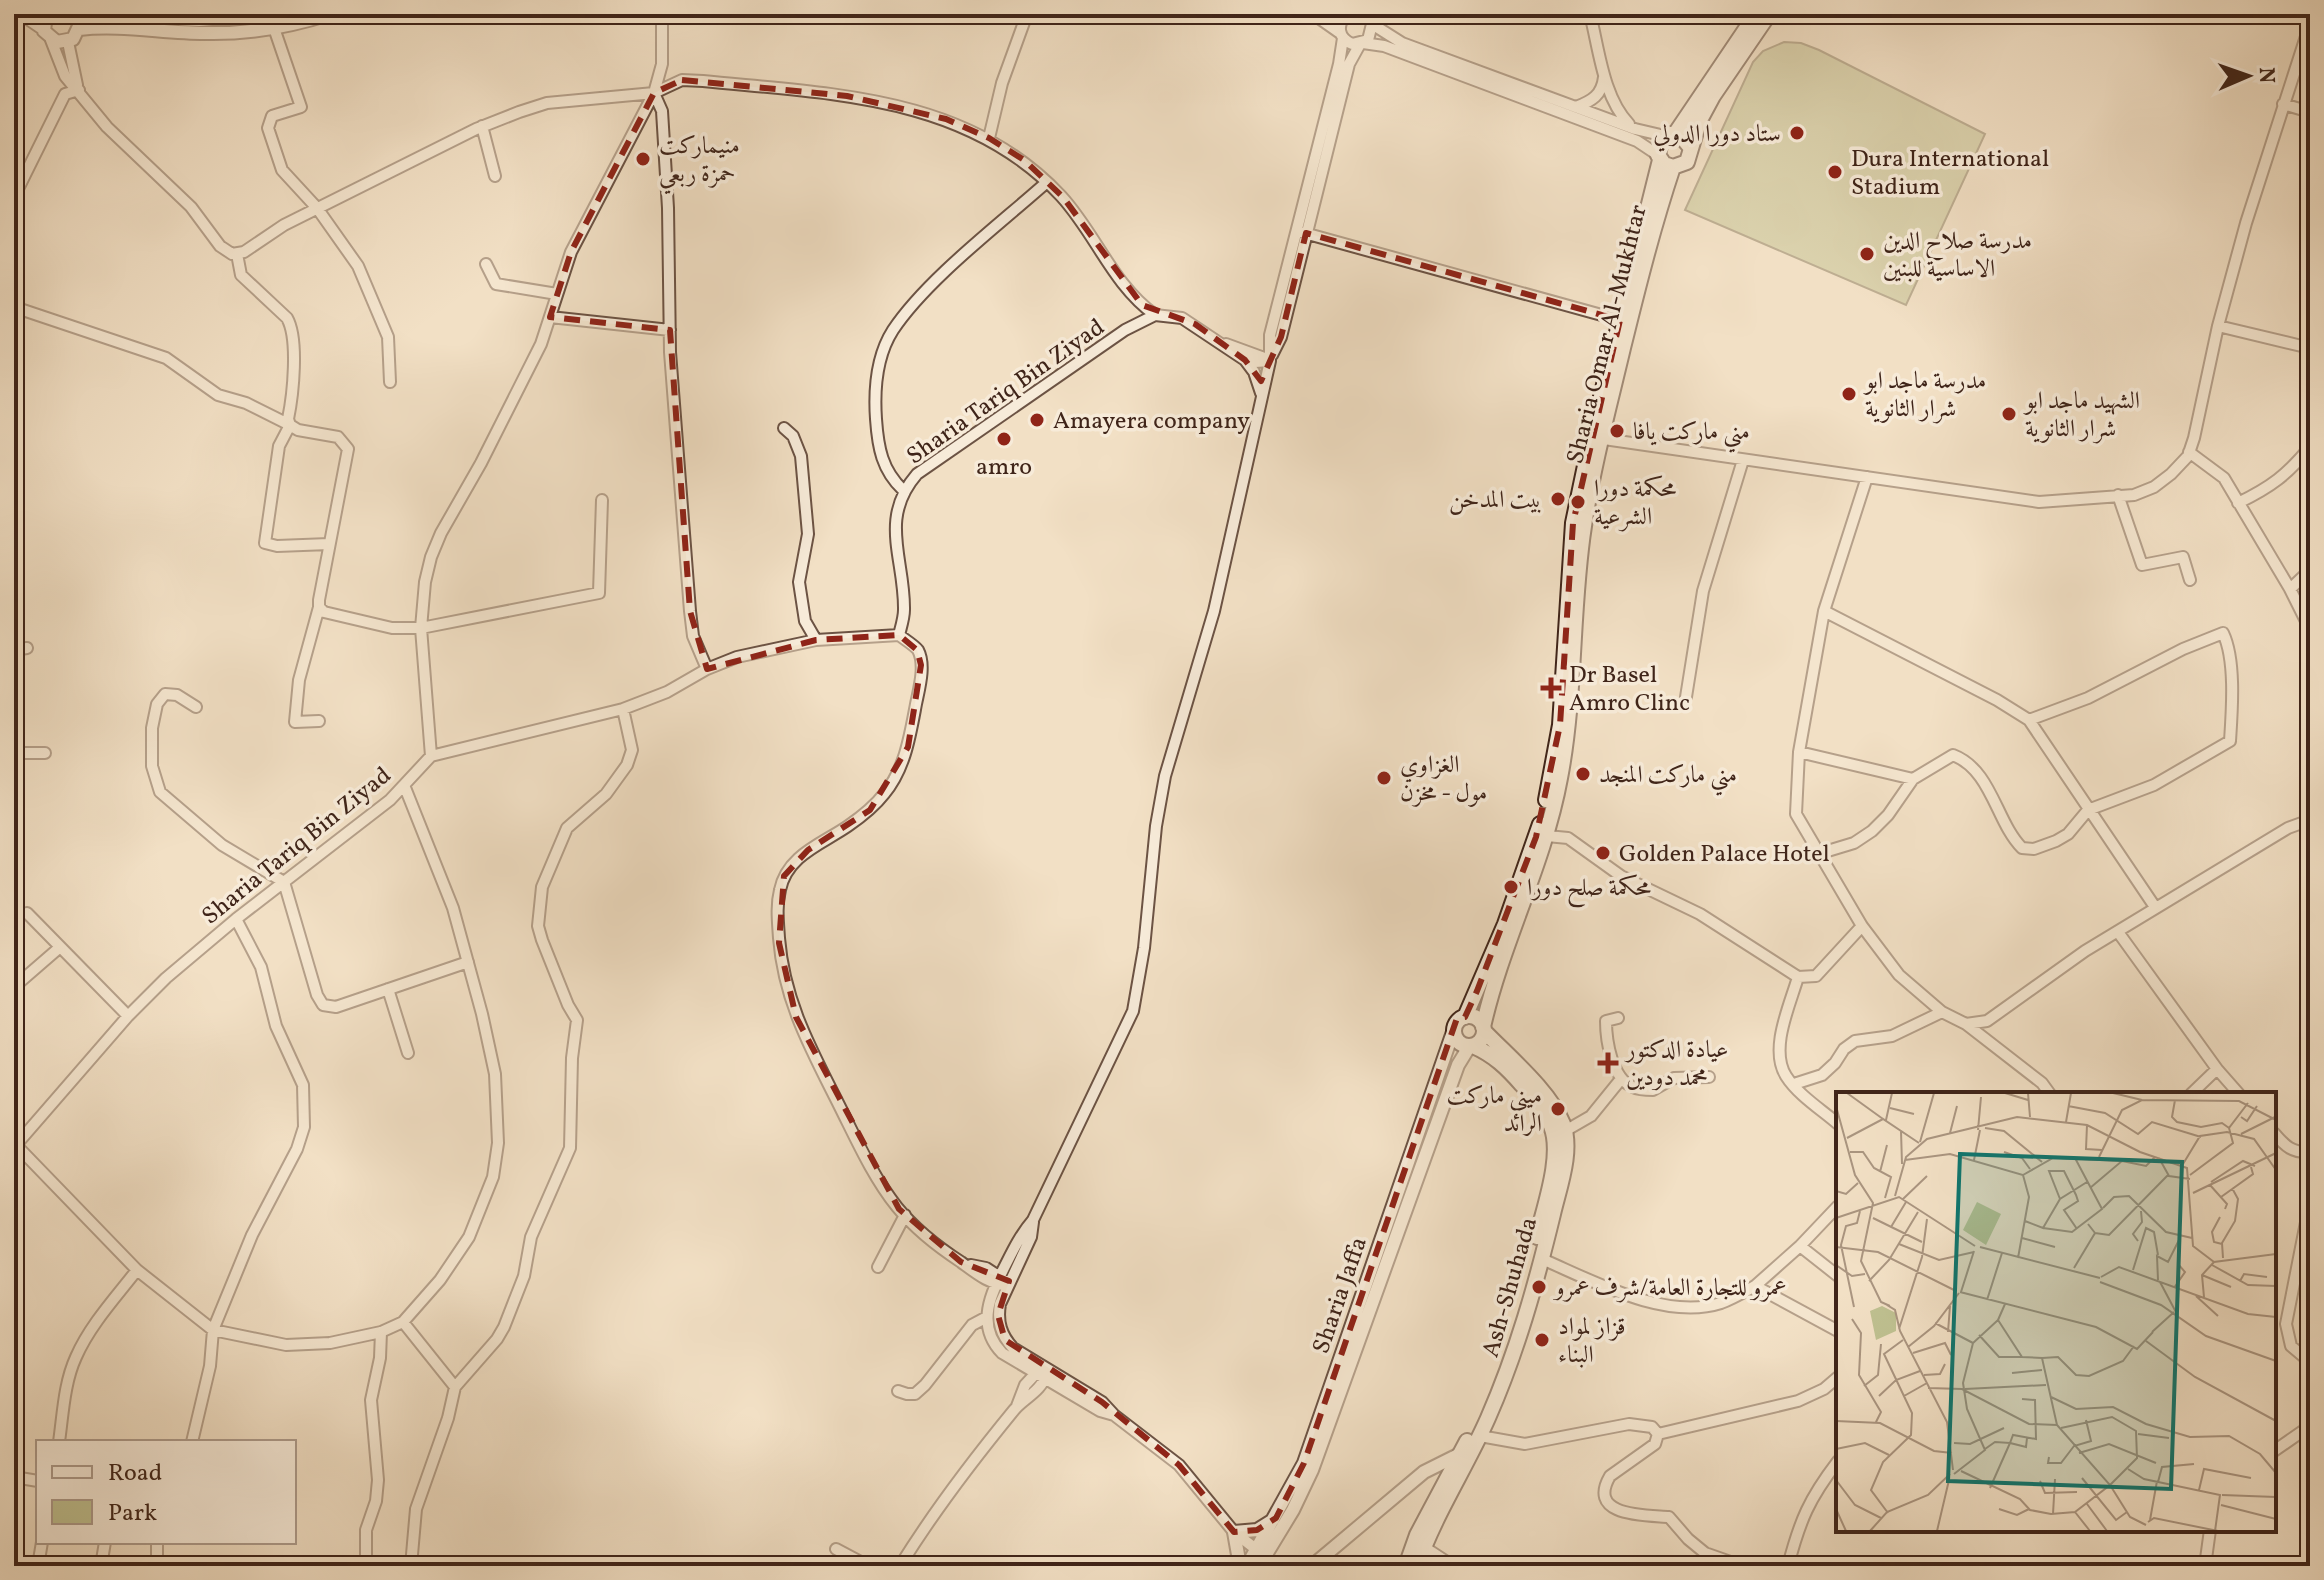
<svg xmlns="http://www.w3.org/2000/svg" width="2324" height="1580" viewBox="0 0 2324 1580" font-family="Vollkorn,Amiri,serif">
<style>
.green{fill:#bfc191;stroke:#7f7255;stroke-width:2}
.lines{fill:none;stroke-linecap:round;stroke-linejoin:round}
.minor-casing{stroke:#6c5344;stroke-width:14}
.tertiary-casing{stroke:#6c5344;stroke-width:16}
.secondary-casing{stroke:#3f2419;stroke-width:18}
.minor{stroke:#f7ebd9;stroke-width:10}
.tertiary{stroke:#f7ebd9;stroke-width:12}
.secondary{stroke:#f7ebd9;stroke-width:14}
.marked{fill:none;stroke:#8f2418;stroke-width:6;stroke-dasharray:16 10;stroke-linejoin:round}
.poi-dot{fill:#8f2418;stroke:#f7ebd9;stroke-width:3}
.labels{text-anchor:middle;stroke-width:7;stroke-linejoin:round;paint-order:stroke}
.poi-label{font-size:24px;fill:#3f2419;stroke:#f7ebd9;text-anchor:start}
.street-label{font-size:24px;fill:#3f2419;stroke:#f7ebd9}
.inset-road{fill:none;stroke:#aa9580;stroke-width:2}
.view{fill:#0f766e;fill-opacity:0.15;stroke:#0f766e;stroke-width:4}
.inset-edge{fill:none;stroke:#3f2419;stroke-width:4}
</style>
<rect width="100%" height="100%" fill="#f2e0c5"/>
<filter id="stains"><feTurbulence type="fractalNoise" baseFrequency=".0025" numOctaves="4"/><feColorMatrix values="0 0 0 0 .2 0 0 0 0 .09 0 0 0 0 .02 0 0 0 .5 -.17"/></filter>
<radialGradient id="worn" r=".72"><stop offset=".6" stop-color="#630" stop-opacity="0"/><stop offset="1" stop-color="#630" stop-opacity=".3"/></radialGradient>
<path class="green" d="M1784 42 1801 43 1819 50 1985 134 1906 305 1685 210 1753 62 1763 51Z"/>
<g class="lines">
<defs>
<path id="minor" d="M1313 14 1340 33
M1347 14C1336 25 1338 38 1352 44L1368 40 1372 24
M1365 14 1372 24 1402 43 1635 129 1665 136
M1590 14C1599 49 1603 97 1629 124
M274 28 301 107 272 116 268 128 282 170 317 208 358 266 388 337 390 382
M51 40 65 76 107 127 191 207 220 246 232 254 244 252 284 225 476 129 519 112 547 103 654 93 682 80 703 81C831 94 967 95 1061 196 1096 234 1112 284 1155 315
M68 42 77 85
M1363 43 1384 46 1637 141 1658 155
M654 93 662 111 668 208 670 352 690 611 693 636 707 669
M2283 104 2310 112
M1576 107C1592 101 1602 95 1604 77
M482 126 495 176
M989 138 1002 83 1027 14
M14 197 65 94 79 90
M1297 231 1627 322
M237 254 241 275 287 318C299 339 293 395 288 419L290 425 298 430 338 437 348 449 319 600V607L324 612 392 628H421L599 593 602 500
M486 264 496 284 557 294
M14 307 166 358 218 395 246 403 290 425 279 446 265 543 277 546 329 544
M550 317 670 330
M2218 326 2310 348
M1226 344 1267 359
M1272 355 1281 337 1349 64 1360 44
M1245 360 1254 372 1261 393
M784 428 793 436 801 456 808 534 799 582 805 621 816 640
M1597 438 2039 502 2134 495 2154 487 2171 474 2188 456 2194 438 2218 326 2246 223 2310 24
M2189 452 2224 478 2290 589 2310 629
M1867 477 1824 611 1997 700 2029 720 2155 907
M903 490C882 470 878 448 876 419 874 390 877 355 893 330 927 279 1000 224 1047 182
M2118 495 2142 565 2183 557 2190 580
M2238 503C2271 487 2287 475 2310 447
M2290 589 2310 570
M319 607 299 680 295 722 319 721
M1824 611 1799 752 1796 814 1862 926 1899 975 1942 1012 1966 1024 1987 1021 2085 951 2288 828 2310 820
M899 635C904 639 914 645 918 650 926 665 919 689 916 704 910 736 905 769 884 794 874 807 861 817 848 826 822 844 787 855 780 890 776 906 778 922 779 938 784 1002 812 1051 840 1107 857 1141 873 1177 897 1207 915 1229 938 1247 961 1262 976 1273 990 1285 1008 1285
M14 650 27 648
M1686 697 1703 591 1743 460
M196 707 177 695 165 694 157 704 152 728V766L160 792 222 845 284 882 317 995 323 1005 336 1007 468 962
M1799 752 1913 779
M14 753H45
M431 756 421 628 425 582 431 557 441 533 481 463 541 344 571 252 654 93 662 64V14
M1547 836 1568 838 1621 876 1700 914 1798 977 1816 976 1862 926
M1821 853 1854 843 1872 831 1888 815 1913 779 1953 755C1992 770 1996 822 2022 848L2034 849 2056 841 2068 834 2088 810 2154 785 2230 741C2232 711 2236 660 2223 633L2183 649 2088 698 2029 720
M27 913 128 1016
M2118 932 2217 1069 2239 1094
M1798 977C1790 1005 1769 1049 1786 1076 1798 1095 1822 1110 1838 1124
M14 987 59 948
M388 989 408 1053
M1618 1018 1606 1021C1606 1041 1612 1079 1633 1087 1639 1090 1647 1090 1653 1090L1674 1078 1709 1077
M1966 1024 2042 1083 2050 1094
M1794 1084 1822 1075 1835 1063 1844 1049 1855 1041 1892 1036 1942 1012
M2191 1094 2217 1069
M1565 1131 1591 1116 1621 1079
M2274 1133C2285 1146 2292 1153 2310 1152
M14 1143 16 1145 128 1016 166 978 236 919 390 800 431 756 623 709 667 692 707 669 737 657 816 640 899 635C901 627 904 618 904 610 905 559 878 519 917 474L1125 330 1155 315 1182 318 1245 360 1255 362 1270 361
M16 1145 137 1270 213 1330 286 1345 330 1343 381 1332 403 1322 440 1280 469 1237 493 1177 498 1143 495 1074 482 1014 453 908 404 785
M2310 1202 2286 1324 2291 1346 2310 1362
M1033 1222 1031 1237 1000 1304C997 1322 1001 1335 1013 1348L1102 1402 1114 1415 1179 1465 1234 1532 1257 1550 1259 1557
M1800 1246 1838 1206
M1542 1259C1593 1281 1665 1321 1721 1303 1732 1299 1744 1292 1755 1286L1838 1331
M971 1265 986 1268 1003 1279
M878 1267 905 1215
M1755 1286 1800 1246 1838 1276
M403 1322 455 1387
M898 1391 907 1394H915L925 1385 972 1325 987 1317
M1017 1406 1025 1385 1038 1371
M1114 1415 1100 1411 1002 1353C975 1325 991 1293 1006 1264 1014 1248 1021 1234 1033 1220L1133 1011 1144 948 1156 826 1165 776 1214 611 1270 361V335L1339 64 1343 38
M1658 1434 1798 1401 1824 1389 1838 1377
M1480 1436 1525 1444 1629 1424 1652 1427 1658 1434 1655 1444 1610 1476C1586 1517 1646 1515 1669 1517L1688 1539 1705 1553 1742 1566
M59 1442C63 1414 64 1383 76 1357 90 1325 116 1297 137 1270
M192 1442 210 1366 213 1330 252 1235 297 1149 304 1127 303 1085 276 1026 261 967 236 919
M2274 1451 2310 1426
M14 1477 38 1481
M157 1542V1566
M1424 1547 1453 1566
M836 1549 868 1566
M366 1556V1530L376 1501 378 1480 371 1400 380 1358 381 1332
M38 1566 42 1542
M101 1566 105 1542
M411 1566 416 1509 448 1418 455 1387 497 1339 504 1327 524 1276 531 1237 570 1148 572 1058 577 1020 568 1005 542 940 538 926 542 887 567 828 606 794 627 765 632 750 623 709
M900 1566C934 1511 973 1460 1014 1410 1024 1398 1042 1391 1046 1374
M1788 1566C1800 1520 1809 1499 1838 1461
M2205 1566 2210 1530"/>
<path id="tertiary" d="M22 14 44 29
M46 14 44 31 57 42 73 39 80 24
M76 14 199 20 276 14
M79 29C121 24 163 33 205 33 247 34 289 27 329 14
M1240 1566 1234 1532 1257 1530 1273 1520
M1247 1566 1304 1463 1454 1029
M1259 1566 1293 1510 1312 1470 1458 1065 1469 1047
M1312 1566 1424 1472 1462 1453"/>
<path id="secondary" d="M1675 134 1756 14
M1690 147 1680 135 1670 134 1661 140 1658 155 1664 164 1673 167 1687 162 1699 122 1713 96 1769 14
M1546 800 1560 725 1573 523 1591 437 1660 160
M1454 1031a15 15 0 1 1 30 0a15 15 0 1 1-30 0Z
M1465 1017 1505 924 1540 824
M1483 1027C1502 942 1544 865 1560 778 1576 695 1571 609 1584 526 1593 466 1609 407 1623 348 1638 287 1653 227 1673 167
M1473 1046C1494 1055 1507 1068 1522 1085 1534 1098 1545 1109 1551 1126 1563 1155 1544 1207 1537 1237
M1406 1566 1417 1535 1467 1441
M1417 1566C1435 1514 1466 1468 1488 1418 1517 1352 1536 1284 1553 1214 1559 1188 1573 1151 1563 1124 1550 1091 1509 1057 1484 1031"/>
</defs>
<use href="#minor" class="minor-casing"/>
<use href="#tertiary" class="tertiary-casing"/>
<use href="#secondary" class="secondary-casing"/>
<use href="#minor" class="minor"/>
<use href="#tertiary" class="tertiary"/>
<use href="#secondary" class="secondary"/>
</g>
<path d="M0 0H2324V1580H0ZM682 80 847 96 946 119 989 138 1024 160 1063 197 1142 305 1195 324 1245 360 1261 381 1281 337 1306 233 1620 320 1573 523 1560 725 1536 837 1477 991 1465 1017 1457 1018 1304 1463 1276 1518 1257 1530 1234 1532 1179 1465 1102 1402 1005 1340 998 1315 1009 1281 961 1262 899 1209 796 1017 779 943 784 876 808 850 870 810 908 747 921 665 917 650 899 635 816 640 707 669 690 611 670 330 550 317 571 252 654 93Z" fill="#f2e0c5" fill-opacity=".55" fill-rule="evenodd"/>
<path class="marked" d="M682 80 847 96 946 119 989 138 1024 160 1063 197 1142 305 1195 324 1245 360 1261 381 1281 337 1306 233 1620 320 1573 523 1560 725 1536 837 1477 991 1465 1017 1457 1018 1304 1463 1276 1518 1257 1530 1234 1532 1179 1465 1102 1402 1005 1340 998 1315 1009 1281 961 1262 899 1209 796 1017 779 943 784 876 808 850 870 810 908 747 921 665 917 650 899 635 816 640 707 669 690 611 670 330 550 317 571 252 654 93Z"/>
<g class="poi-dot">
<circle cx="1797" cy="133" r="8"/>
<circle cx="643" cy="159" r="8"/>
<circle cx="1835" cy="172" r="8"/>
<circle cx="1867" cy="254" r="8"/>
<circle cx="1849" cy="394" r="8"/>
<circle cx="2009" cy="414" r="8"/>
<circle cx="1037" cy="420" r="8"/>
<circle cx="1617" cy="431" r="8"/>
<circle cx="1004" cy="439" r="8"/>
<circle cx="1558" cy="499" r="8"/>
<circle cx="1578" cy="502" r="8"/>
<path d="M1547 676h8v8h8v8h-8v8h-8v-8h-8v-8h8z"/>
<circle cx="1583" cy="774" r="8"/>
<circle cx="1384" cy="778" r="8"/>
<circle cx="1603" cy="853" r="8"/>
<circle cx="1511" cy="887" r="8"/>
<path d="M1604 1051h8v8h8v8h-8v8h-8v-8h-8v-8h8z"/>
<circle cx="1558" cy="1109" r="8"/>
<circle cx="1539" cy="1287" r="8"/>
<circle cx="1542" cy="1340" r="8"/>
</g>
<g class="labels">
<g class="poi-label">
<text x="1781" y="141" text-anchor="end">ستاد دورا الدولي</text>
<text x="659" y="153">منيماركت<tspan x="659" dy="28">حمزة ربعي</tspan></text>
<text x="1851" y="166">Dura International<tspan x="1851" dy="28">Stadium</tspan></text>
<text x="1883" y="248">مدرسة صلاح الدين<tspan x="1883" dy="28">الاساسية للبنين</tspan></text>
<text x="1865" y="388">مدرسة ماجد ابو<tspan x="1865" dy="28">شرار الثانوية</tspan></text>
<text x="2025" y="408">الشهيد ماجد ابو<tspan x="2025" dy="28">شرار الثانوية</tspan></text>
<text x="1053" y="428">Amayera company</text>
<text x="1633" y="439">مني ماركت يافا</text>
<text x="1004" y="474" text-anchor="middle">amro</text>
<text x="1594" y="496">محكمة دورا<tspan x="1594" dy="28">الشرعية</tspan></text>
<text x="1542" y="507" text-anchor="end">بيت المدخن</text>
<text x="1569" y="682">Dr Basel<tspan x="1569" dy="28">Amro Clinc</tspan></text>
<text x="1400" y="772">الغزاوي<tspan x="1400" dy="28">مول - مخزن</tspan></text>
<text x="1599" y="782">مني ماركت المنجد</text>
<text x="1619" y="861">Golden Palace Hotel</text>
<text x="1527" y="895">محكمة صلح دورا</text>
<text x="1626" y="1057">عيادة الدكتور<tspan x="1626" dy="28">محمد دودين</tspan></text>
<text x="1542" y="1103" text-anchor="end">ميني ماركت<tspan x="1542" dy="28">الرائد</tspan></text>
<text x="1555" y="1295">عمرو للتجارة العامة/شرف عمرو</text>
<text x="1558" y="1334">قزاز لمواد<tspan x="1558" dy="28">البناء</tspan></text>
</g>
<g class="street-label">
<text transform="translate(1606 334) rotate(-76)" y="8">Sharia Omar Al-Mukhtar</text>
<text transform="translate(1005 391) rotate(-35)" y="8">Sharia Tariq Bin Ziyad</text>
<text transform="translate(296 845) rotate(-39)" y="8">Sharia Tariq Bin Ziyad</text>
<text transform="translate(1509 1287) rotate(-74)" y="8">Ash-Shuhada</text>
<text transform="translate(1339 1295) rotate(-71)" y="8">Sharia Jaffa</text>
</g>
</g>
<g transform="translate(1836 1092)">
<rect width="440" height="440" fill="#f2e0c5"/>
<path d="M141 110 165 122 150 153 127 138ZM46 214 60 221V239L40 248 34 219Z" fill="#bfc191"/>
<path class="inset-road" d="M11 1 47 27M99 1H126M169 1 192 8M192 1 194 25M277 1 306 8M339 8 336 25 341 30 365 35 386 31 393 36M0 14 19 83 37 111 25 169 45 210 54 214M232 14 269 21 302 42 316 30 365 45M54 16 78 22M405 25 411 29 421 14M50 28 56 1M230 30 235 1M251 33 250 57 266 58M149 36 168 39 206 70M142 38 145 5M65 39 66 72M114 41 121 14M405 42 439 25M11 46 47 27 83 51M84 50 98 1M14 60H27L38 76 55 85 49 106M168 60 186 66 194 77M263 65 286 18 306 8 403 9 440 28M323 66 333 84 354 87M69 68 114 62 187 83 193 105 182 166M138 68 144 38M286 69 310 74 319 65M347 72 364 44 391 40 418 47 440 78M44 80 51 53M187 83 217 66 286 69 254 96M354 83 397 51 393 36 412 11M375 90 407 69 419 74M374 93 391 112 389 117M0 99 10 102 22 91M357 101 440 61M59 104 70 65 91 47 181 25 251 33 304 60 351 76 357 154 378 170M385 105 417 82 415 75M67 107 91 84M224 107 213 79H228L240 103 242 109 228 118 241 137M267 116 278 105 293 104 330 140 356 146M384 125 376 140 378 150 386 152M0 126 63 105 139 154M37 126 86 150M189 129 207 136 224 107 251 90M55 135 70 110M207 136 236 140 266 117 239 66M259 141 273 143 332 83M186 146 219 155M302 149 297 142 306 130 305 119M63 152 103 168 138 160M0 155 42 160 120 199M144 155 264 186M387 166 386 151 399 129 402 107 396 96M0 173 16 184 29 182M376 173 412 193 440 194M238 176 259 141 252 132M297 178 310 136 318 140 322 163M366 183 395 195M265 185 283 175 412 222 440 225M322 188 321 164 332 170 344 146M33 189 53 168 82 120M404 189 408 182 431 185M264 190 325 213 370 244 440 269M324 190 342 224M338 196 349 180 342 172M124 200 260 235 301 257 317 240M125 200 138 159M360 204 382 224M368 205 366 183 378 170 440 162M151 208 166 161M51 213 59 218 64 239 111 330 117 378M18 215 5 153 10 134 21 131 24 119M16 227 25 241 23 283 45 320 40 330M99 231 137 251M63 237 86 165 91 127M112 240 114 214M316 240 338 220M143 243 163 265H186M310 249 359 285 440 329M72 255 98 234 123 201M77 261 109 251 115 263M206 266 222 265 240 283 253 284 287 269 298 254M176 281 206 278M88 283 104 282 109 272M28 294 42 283 45 252M92 296 126 297 193 332 221 333M129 297 210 293M43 304 60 288 84 279M68 304 91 291M215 305 240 317 277 315 310 332 354 345 393 344 424 362 440 381M0 329 44 331 98 359 116 361M225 336 276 325 300 339 301 366 274 393M302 342 333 346M118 351 134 352 168 336M0 357 29 351 53 363M149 357 159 350 174 351 177 343 200 347 199 308 186 307M243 361 273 352 320 371M213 365 212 371H225L238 354 255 349 250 328M292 377 308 387 384 403 379 439M125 379 184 407 194 418 215 422 239 420 274 393 221 333 206 266 186 265 162 228 169 212M118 382 149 358 131 317 127 291 137 251 162 228M246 386 280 428 291 420M0 388 19 413 45 426M204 389 209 401 241 400M322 390 326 375 358 372M274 393 294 425 310 433M154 396 174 351 190 355 191 346M363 398 368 377 415 386M386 403 440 405M251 412 271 439M385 413 440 427M0 417 10 439M163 417 181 423 193 417M239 420 254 439M52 421 35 398 47 370 75 343 76 321 48 262 67 248M217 422 219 387M314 428 321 389M312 430 318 426 382 439M34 439 51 420 92 403 114 382M101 439 113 388"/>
<path class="view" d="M124 62 346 70 335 397 112 389Z"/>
<rect width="440" height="440" class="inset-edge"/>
</g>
<rect width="2324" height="1580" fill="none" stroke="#f2e0c5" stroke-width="48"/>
<rect x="16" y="16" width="2292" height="1548" fill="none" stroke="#3f2419" stroke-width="4"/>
<rect x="24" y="24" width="2276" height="1532" fill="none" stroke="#3f2419" stroke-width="2"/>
<rect x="36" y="1440" width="260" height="104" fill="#f7ebd9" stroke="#ad9b8c" stroke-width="2"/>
<rect x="52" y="1466" width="40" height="12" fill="#f7ebd9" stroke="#ad9b8c" stroke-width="2"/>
<text x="108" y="1480" font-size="24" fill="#3f2419">Road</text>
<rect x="52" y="1500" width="40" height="24" fill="#bfc191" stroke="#ad9b8c" stroke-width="2"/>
<text x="108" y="1520" font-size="24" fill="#3f2419">Park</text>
<g transform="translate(2248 76) rotate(88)" stroke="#f7ebd9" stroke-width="6" paint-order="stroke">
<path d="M0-6L14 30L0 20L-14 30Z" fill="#3f2419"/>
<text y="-12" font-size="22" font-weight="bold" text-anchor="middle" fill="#3f2419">N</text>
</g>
<rect width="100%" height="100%" filter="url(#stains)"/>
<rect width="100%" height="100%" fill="url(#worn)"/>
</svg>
